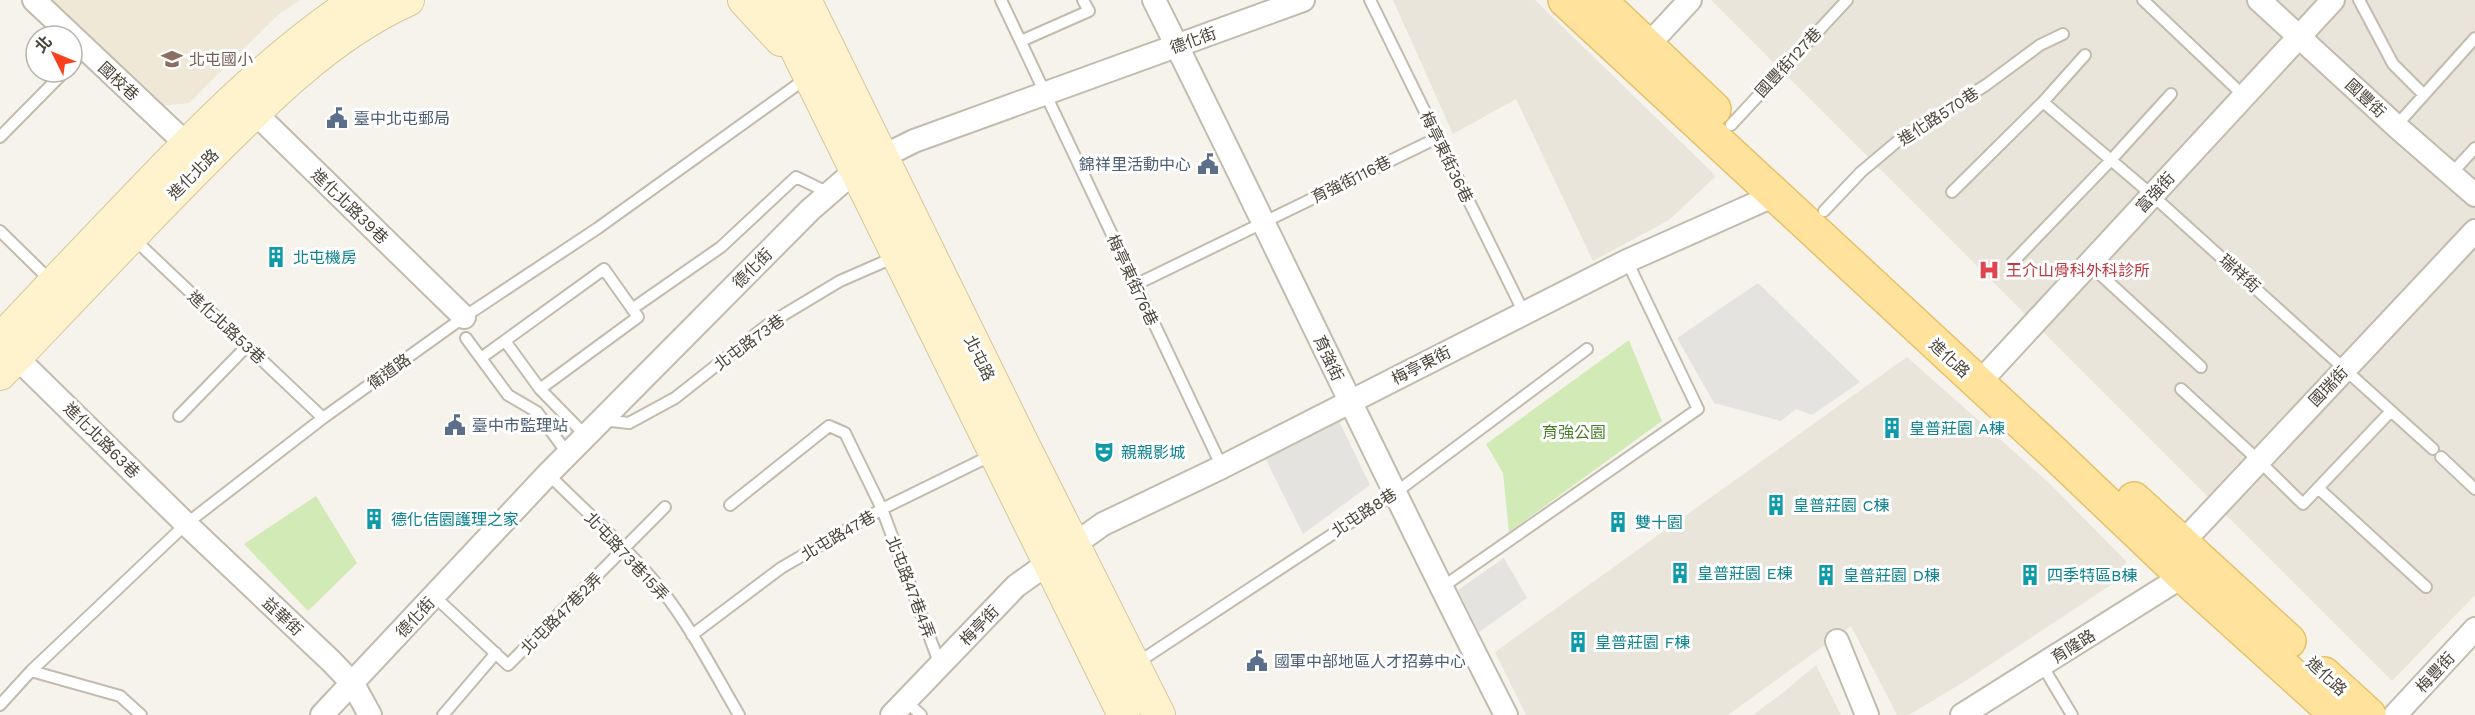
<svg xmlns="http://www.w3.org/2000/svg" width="2475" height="715" viewBox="0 0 2475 715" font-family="'Work Sans','Noto Sans TC',sans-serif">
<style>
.residential{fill:#eae5da}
.education{fill:#efe8d6}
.green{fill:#d2eab5}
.parking{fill:#e5e3e0}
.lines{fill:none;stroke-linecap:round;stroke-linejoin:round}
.service-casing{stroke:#c2bbae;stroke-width:14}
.minor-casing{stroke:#c2bbae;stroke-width:26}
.secondary-casing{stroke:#d6c79b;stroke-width:34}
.primary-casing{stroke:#e6c16a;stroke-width:36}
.service{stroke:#fff;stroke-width:10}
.minor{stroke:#fff;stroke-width:22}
.secondary{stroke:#fff3cd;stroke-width:32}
.primary{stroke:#ffe39c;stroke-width:33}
.labels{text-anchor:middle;stroke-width:6;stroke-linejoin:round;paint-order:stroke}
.street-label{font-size:16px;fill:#4b4439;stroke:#fff}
.education-label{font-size:16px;fill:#785e54;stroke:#fff;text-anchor:start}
.service-label{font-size:16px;fill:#4e5e75;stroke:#fff;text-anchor:start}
.culture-label{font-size:16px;fill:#0d838f;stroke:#fff;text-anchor:start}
.health-label{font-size:16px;fill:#be3a42;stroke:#fff;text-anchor:start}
.park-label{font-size:16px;fill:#4a7f2a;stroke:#fff}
</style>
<rect width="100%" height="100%" fill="#f6f3ec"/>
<path class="residential" d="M1393 0H1535L1716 176 1669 220 1593 261 1516 99 1453 134Z
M1711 0H2475V595L2392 681Z
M1907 357 2048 482 2126 561 2123 577 1967 680 1909 715H1897L1851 626 1728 715H1526L1495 652Z
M1816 665 1841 715H1753L1780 695Z"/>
<path class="education" d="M50 0H300L278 15 189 103 159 106Z"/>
<path class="green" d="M1629 340 1662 421 1509 532 1503 473 1486 444Z
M316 496 357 563 308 611 244 544Z"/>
<path class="parking" d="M1758 283 1860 382 1812 415 1796 409 1781 421 1714 403 1677 338Z
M1339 421 1370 485 1303 534 1265 458Z
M1504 558 1527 598 1479 632 1458 590Z"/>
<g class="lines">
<defs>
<path id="service" d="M1001 0 1222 467
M1370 0 1524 313
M2143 0 2244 96
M2359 0 2393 64 2424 95
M1021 41 1089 11 1083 0
M72 64 86 49
M2043 102 2152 195 2433 449
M1731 125 1847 0
M2396 126 2475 38
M0 137 64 72
M2451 174 2475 148
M1952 192 2043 102 2085 55
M1824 211 1861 172 1899 140 1986 85 2040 45 2063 34
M0 231 51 281
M134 239 323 418
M2011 264 2111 160 2171 94
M2089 264 2201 367
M1135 285 1437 138
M632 309 721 247 796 177 829 193
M466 338 508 395 537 412 568 454
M505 341 540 389 586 436
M481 358 604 269 638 317 540 389
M2181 389 2258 460 2303 504 2391 411
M179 416 247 346
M602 420 629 423 675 398 770 323 840 281 895 257
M2441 457 2475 489
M548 474C587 513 630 550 664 593 693 631 715 674 739 715
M2318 488 2426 587
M730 505 829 426 845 433 882 509 940 665
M1441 588 1698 409 1627 261
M434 596 508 665 665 507
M692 635 781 568 882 509 992 455
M1137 663 1395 493 1587 349
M2042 665 2072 715
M31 671 120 696 141 715
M906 701 921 715
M0 705 31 671 186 524 323 418 464 317 598 228 808 77
M443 715 496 653"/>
<path id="minor" d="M34 0 197 154
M1154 0C1273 238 1385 479 1506 715
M2259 0 2396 126 2475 195
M1639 55 1690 0
M244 102 464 317
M16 357 186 524 331 661 353 684 370 715
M1978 384 2333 0
M2182 543 2475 231
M1837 641 1867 715
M322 715 548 474 810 210 856 170 914 141 1303 0
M892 715 1016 586 1103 524 1222 467 1627 261 1775 195
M1962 715 2183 576
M2395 715 2475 629"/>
<path id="secondary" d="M744 0 781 40
M772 0 1124 715
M805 0 1021 440 1159 715
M0 340C45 292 90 245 136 197 204 126 274 55 357 0
M0 374C63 308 125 242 189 177 253 113 325 37 408 0"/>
<path id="primary" d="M1565 0 2054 453 2183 576 2337 715
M1599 0 1714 109
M2134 499 2289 641
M2324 674 2369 715"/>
</defs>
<use href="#service" class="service-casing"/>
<use href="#minor" class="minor-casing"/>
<use href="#secondary" class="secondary-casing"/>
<use href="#primary" class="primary-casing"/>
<use href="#service" class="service"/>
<use href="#minor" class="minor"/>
<use href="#secondary" class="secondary"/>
<use href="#primary" class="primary"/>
</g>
<defs>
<symbol id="school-bare" viewBox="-9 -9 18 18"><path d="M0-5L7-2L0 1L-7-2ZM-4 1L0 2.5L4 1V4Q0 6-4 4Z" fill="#8d6e63" stroke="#fff" stroke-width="2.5" paint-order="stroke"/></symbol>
<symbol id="civic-bare" viewBox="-9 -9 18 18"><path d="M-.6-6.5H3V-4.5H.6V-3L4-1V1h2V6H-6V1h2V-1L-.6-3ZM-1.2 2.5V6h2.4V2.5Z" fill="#5c6f8a" stroke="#fff" stroke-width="2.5" paint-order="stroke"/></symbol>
<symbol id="building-bare" viewBox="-9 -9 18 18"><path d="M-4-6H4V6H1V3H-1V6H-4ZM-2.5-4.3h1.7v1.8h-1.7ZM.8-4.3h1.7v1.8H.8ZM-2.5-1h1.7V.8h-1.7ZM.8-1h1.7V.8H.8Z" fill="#0f9aa8" stroke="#fff" stroke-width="2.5" paint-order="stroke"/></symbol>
<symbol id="hospital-bare" viewBox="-9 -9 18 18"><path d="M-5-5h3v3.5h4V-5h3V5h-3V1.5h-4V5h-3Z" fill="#e0444e" stroke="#fff" stroke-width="2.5" paint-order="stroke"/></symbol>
<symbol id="theatre-bare" viewBox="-9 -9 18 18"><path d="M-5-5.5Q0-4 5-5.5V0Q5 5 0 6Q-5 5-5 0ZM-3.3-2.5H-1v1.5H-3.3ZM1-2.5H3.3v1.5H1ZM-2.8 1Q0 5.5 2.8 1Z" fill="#0f9aa8" stroke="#fff" stroke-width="2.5" paint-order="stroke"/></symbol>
</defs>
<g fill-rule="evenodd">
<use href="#school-bare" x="157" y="44" width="30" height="30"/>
<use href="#civic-bare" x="322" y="103" width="30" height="30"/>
<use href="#civic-bare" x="1193" y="149" width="30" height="30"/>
<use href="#building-bare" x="261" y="242" width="30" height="30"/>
<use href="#hospital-bare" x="1974" y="255" width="30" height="30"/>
<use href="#civic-bare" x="440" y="410" width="30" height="30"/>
<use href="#building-bare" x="1877" y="413" width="30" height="30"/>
<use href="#theatre-bare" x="1089" y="437" width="30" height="30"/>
<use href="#building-bare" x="1761" y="490" width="30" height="30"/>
<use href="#building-bare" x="359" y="504" width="30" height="30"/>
<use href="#building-bare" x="1603" y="507" width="30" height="30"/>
<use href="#building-bare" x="1665" y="558" width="30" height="30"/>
<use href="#building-bare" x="1811" y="560" width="30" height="30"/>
<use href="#building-bare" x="2015" y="560" width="30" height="30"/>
<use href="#building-bare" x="1563" y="627" width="30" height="30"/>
<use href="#civic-bare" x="1242" y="646" width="30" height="30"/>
</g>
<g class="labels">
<g class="street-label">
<text transform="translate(1193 40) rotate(-20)" y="6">德化街</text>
<text transform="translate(1788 62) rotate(-47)" y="6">國豐街127巷</text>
<text transform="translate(119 81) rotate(43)" y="6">國校巷</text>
<text transform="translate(2366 98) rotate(43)" y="6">國豐街</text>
<text transform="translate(1938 116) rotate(-33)" y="6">進化路570巷</text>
<text transform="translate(1447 157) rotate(64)" y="6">梅亭東街36巷</text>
<text transform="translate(193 174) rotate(-45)" y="6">進化北路</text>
<text transform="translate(1351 179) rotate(-26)" y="6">育強街116巷</text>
<text transform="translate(2155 192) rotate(-47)" y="6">富強街</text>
<text transform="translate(350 206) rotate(44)" y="6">進化北路39巷</text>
<text transform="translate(752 268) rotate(-45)" y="6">德化街</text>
<text transform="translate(2240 273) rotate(42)" y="6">瑞祥街</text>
<text transform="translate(1133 280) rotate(65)" y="6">梅亭東街76巷</text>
<text transform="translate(227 327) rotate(43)" y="6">進化北路53巷</text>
<text transform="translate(749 342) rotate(-36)" y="6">北屯路73巷</text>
<text transform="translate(980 358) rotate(64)" y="6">北屯路</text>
<text transform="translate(1329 358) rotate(65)" y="6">育強街</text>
<text transform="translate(1950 358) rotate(43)" y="6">進化路</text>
<text transform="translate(1421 365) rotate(-27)" y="6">梅亭東街</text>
<text transform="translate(389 371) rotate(-36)" y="6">衛道路</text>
<text transform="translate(2328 386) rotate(-46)" y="6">國瑞街</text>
<text transform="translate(102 440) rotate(45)" y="6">進化北路63巷</text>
<text transform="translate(1364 512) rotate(-33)" y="6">北屯路8巷</text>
<text transform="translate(838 535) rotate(-30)" y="6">北屯路47巷</text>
<text transform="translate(627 556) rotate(47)" y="6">北屯路73巷15弄</text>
<text transform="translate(911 587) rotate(69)" y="6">北屯路47巷4弄</text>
<text transform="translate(561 613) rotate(-45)" y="6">北屯路47巷2弄</text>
<text transform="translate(283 616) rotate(43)" y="6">益華街</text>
<text transform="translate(415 617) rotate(-47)" y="6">德化街</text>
<text transform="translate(979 625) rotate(-46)" y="6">梅亭街</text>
<text transform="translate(2073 646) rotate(-32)" y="6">育隆路</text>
<text transform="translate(2435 672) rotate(-47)" y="6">梅豐街</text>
<text transform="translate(2327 676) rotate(43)" y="6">進化路</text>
</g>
<g class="education-label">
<text x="189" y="65">北屯國小</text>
</g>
<g class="service-label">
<text x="354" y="124">臺中北屯郵局</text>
<text x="1191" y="170" text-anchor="end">錦祥里活動中心</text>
<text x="472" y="431">臺中市監理站</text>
<text x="1274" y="667">國軍中部地區人才招募中心</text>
</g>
<g class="culture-label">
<text x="293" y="263">北屯機房</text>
<text x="1909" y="434">皇普莊園 A棟</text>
<text x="1121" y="458">親親影城</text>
<text x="1793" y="511">皇普莊園 C棟</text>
<text x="391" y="525">德化佶園護理之家</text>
<text x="1635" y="528">雙十園</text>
<text x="1697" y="579">皇普莊園 E棟</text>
<text x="1843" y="581">皇普莊園 D棟</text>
<text x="2047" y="581">四季特區B棟</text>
<text x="1595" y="648">皇普莊園 F棟</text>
</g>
<g class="health-label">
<text x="2006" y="276">王介山骨科外科診所</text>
</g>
<g class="park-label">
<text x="1574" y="438">育強公園</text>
</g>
</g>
<g transform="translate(54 54) rotate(313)"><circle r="28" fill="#ffffff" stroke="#b7b4b0" stroke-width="1.5"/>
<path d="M0-4.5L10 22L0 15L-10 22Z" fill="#fc3f1d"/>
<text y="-9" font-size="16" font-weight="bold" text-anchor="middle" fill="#4b4439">北</text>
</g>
</svg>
